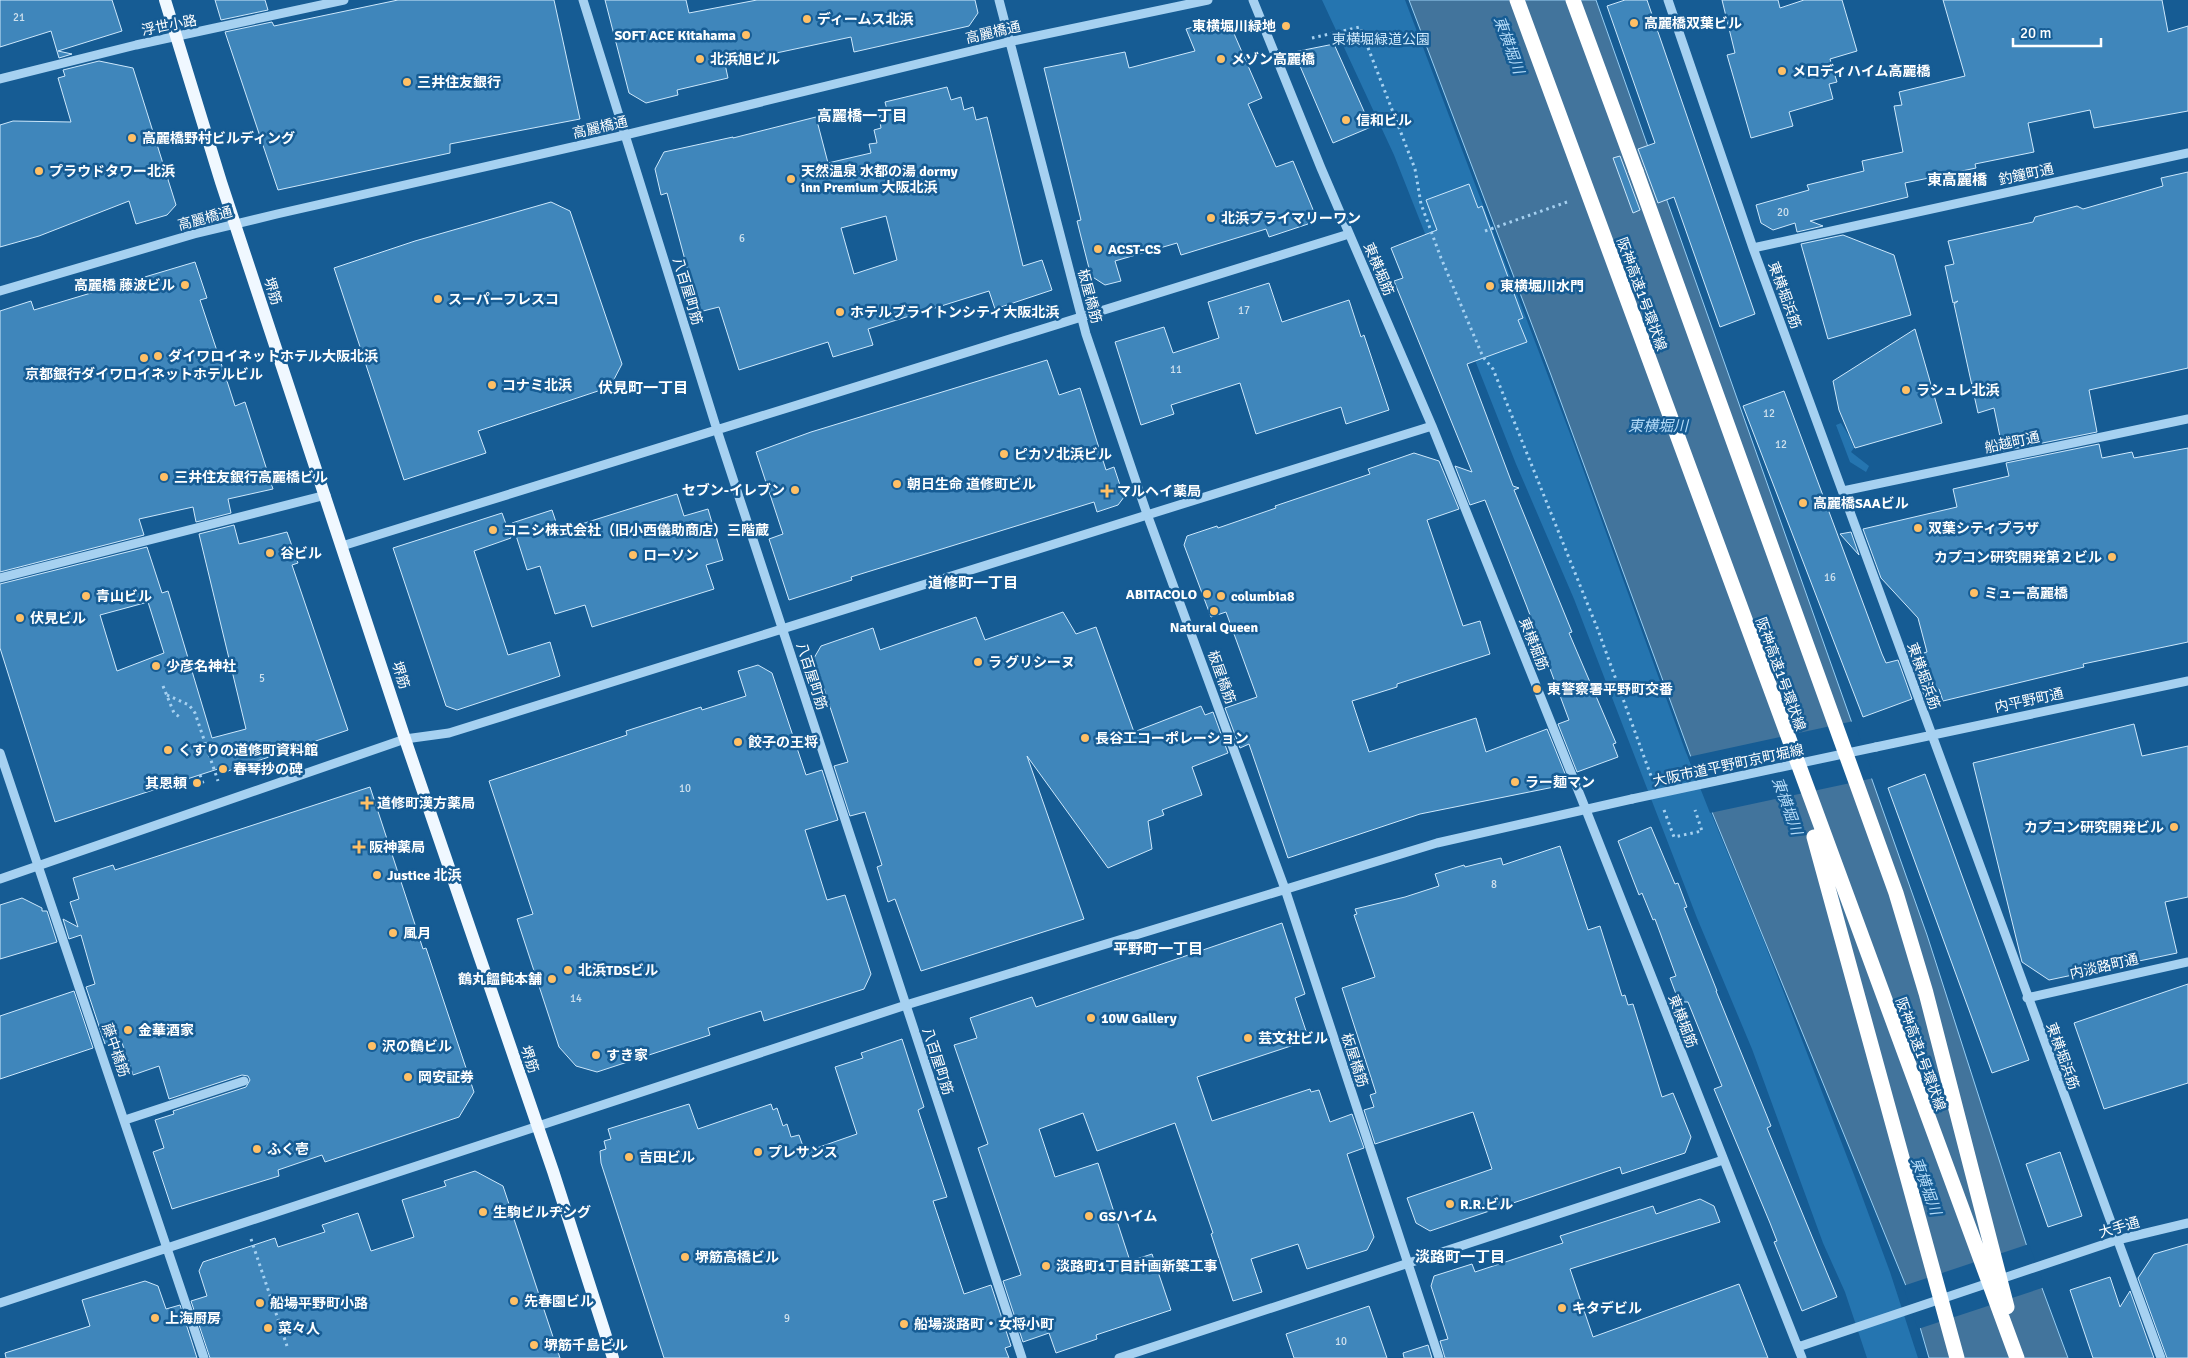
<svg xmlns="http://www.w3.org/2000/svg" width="2188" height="1358" viewBox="0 0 2188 1358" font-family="Signika,'Noto Sans JP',sans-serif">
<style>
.green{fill:#2575b0}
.water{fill:#42749c;stroke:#98cef3}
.pier{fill:#165c94}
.building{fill:#3f86bb;stroke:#cde8fc;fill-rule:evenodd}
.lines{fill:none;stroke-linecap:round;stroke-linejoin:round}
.path{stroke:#a6d1f1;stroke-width:3;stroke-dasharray:2.5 4;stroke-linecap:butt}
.minor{stroke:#a6d1f1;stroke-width:9}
.major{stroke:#f0f8ff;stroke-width:12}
.highway{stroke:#fff;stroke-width:15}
.minor-bridge{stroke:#a6d1f1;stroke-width:9}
.highway-bridge{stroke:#fff;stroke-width:15}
.poi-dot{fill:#ffc066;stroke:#165c94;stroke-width:2}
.labels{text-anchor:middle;stroke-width:5;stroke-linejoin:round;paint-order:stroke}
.number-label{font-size:11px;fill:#cfe1ee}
.poi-label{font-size:14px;font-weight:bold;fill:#fff;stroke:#165c94;text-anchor:start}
.street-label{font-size:14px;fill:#fff;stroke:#165c94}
.park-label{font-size:14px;fill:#cde8fc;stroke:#165c94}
.water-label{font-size:15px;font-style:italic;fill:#b2daf8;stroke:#165c94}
.neighbourhood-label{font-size:15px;font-weight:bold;fill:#fff;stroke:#165c94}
</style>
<rect width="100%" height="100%" fill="#165c94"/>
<path class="green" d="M1322 0H1405L1572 439 1685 750 1763 939 1856 1180 1890 1272 1918 1358H1867L1845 1292 1823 1243 1752 1049 1697 918 1574 599 1516 464 1394 155Z
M1841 423 1849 436 1854 448 1851 452 1869 466 1866 472 1850 462 1836 425Z"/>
<path class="water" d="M1409 0H1596L1927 935 2029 1253 2068 1358H1929L1913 1303 1703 790 1551 375Z"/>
<path class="pier" d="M1854 721 1874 778 1710 813 1688 757Z
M2029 1244 2045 1287 1918 1329 1903 1286Z"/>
<path class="building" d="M0 0H112L122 31 58 51 72 54 59 58 51 31 0 47Z
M215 0H265L268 10 221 20Z
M398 0H554L580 119 450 144V153L278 190 225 32 272 22 274 26Z
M605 0H686L689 13 757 0H975L978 13 969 26 854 52 851 37 725 64 728 78 677 90 678 95 646 103 629 93Z
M1625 0H1647L1755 314 1720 327 1674 197 1658 203 1638 149 1655 143 1607 6Z
M1722 0H1778L1780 8 1804 0H1842L1857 51 1830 59 1837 82 1829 84 1833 99 1789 112 1793 126 1751 138 1727 55 1735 53Z
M1943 0H2162L2168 32 2188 26V111L2094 128 2090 110 2028 123 2034 152 1975 164 1976 168 1905 183 1908 197 1810 221 1823 226 1797 232 1795 223 1773 230 1761 223 1756 205 1809 190 1807 185 1864 171 1862 161 1903 152 1894 106 1902 105 1899 92 1965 76Z
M1214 21 1232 29 1262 98 1248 104 1276 167 1293 161 1314 212 1308 224 1269 237 1266 229 1181 255 1177 243 1115 261 1121 281 1105 285 1091 276 1077 221 1081 220 1044 68 1125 52 1129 68 1195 51 1186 29Z
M1334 44 1371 127 1333 143 1294 52Z
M99 61 133 68 176 205 167 215 136 224 129 201 39 236 0 247V125L13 121 71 122 58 78 65 76 63 70Z
M947 87 951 100 961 97 964 110 973 107 976 120 987 117 1023 266 1042 260 1052 290 995 309 989 291 868 329 873 345 833 357 828 342 739 370 719 307 699 312 667 193 661 195 655 169 664 152 733 137V138L816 117 828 163 871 153 869 144 877 143 874 130 881 128 879 116 888 114 885 102ZM886 216 897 260 854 274 841 228Z
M1620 156 1640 210 1633 213 1613 158Z
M2188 172V368L2089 390 2097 432 2003 451 1994 408 1978 413 1954 304 1958 301 1953 303 1945 266 1954 264 1948 241 2033 222 2035 217 2077 206 2083 209 2163 186 2161 178Z
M1469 184 1478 208 1482 206 1523 318 1518 320 1527 342 1467 364 1513 486 1519 488 1514 490 1572 632 1569 633 1616 743 1613 744 1618 757 1577 772 1558 724 1569 720 1527 607 1485 500 1470 505 1455 466 1472 472 1394 281 1403 278 1391 248 1437 230 1426 200Z
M551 202 570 211 622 364 610 387 478 431 486 453 404 480 334 268 415 241Z
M1843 235 1894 255 1911 315 1828 339 1801 244Z
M195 262 207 298 200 300 226 378 235 406 245 402 273 489 228 499 231 513 196 522 193 507 139 519 144 535 0 572V311L31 301 34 310Z
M1269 283 1282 322 1349 300 1361 337 1364 335 1389 410 1346 424 1341 407 1256 434 1240 383 1171 405 1174 414 1141 425 1115 342 1164 327 1173 353 1219 338 1208 302Z
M1915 329 1942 423 1855 448 1839 410 1833 381Z
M1047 360 1059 395 1080 388 1106 470 1114 467 1124 497 1118 505 1097 512 1094 502 851 577 852 580 789 600 769 539 783 534 756 452 811 432Z
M1784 391 1882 654 1886 663 1898 660 1912 699 1863 717 1743 406Z
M2099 444 2102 458 2132 452 2134 458 2188 448V642L2083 664 2084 667 1943 701 1939 689 1924 695 1910 657 1927 652 1918 618 1881 578 1863 529 1957 507 1953 489 2009 476 2006 463Z
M1414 453 1439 461 1459 509 1427 520 1463 626 1480 621 1490 654 1397 684V687L1352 701 1369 752 1476 718 1486 752 1547 729 1566 776 1556 780 1559 786 1420 814 1288 858 1249 744 1240 748 1225 708 1257 697 1226 612 1211 617 1184 545 1187 536 1217 526 1218 528 1276 508 1275 506 1370 474 1368 469Z
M677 494 684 516 708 509 723 560 706 565 714 589 592 627 585 605 555 614 540 566 527 570 512 523 552 510 559 531Z
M502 513 511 538 474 551 508 655 550 642 560 676 457 710 446 706 393 548Z
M234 525 239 544 287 532 298 563 292 565 348 730 225 772 224 767 55 822 0 648V584L147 547 162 593 168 591 212 738 246 729 199 534ZM148 602 164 653 117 671 100 615Z
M1851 532 1859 555 1840 534Z
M1063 612 1076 634 1096 627 1134 732 1201 706 1205 715 1213 712 1228 753 1192 767 1202 795 1162 810 1164 815 1148 821 1152 849 1108 868 1027 756 1084 919 921 971 895 899 888 902 877 867 882 865 865 812 850 816 834 766 848 762 814 658 821 646 873 628 880 650 976 617 985 640Z
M758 665 772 673 806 775 822 770 838 820 805 830 827 900 845 895 871 974 864 989 764 1021 761 1011 708 1028 710 1035 597 1072 576 1066 559 1047 517 919 533 914 489 781 627 735 626 731 701 707 702 710 746 696 738 671Z
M2134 724 2142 756 2188 746V897L2165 902 2177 953 2049 980 2022 962 1973 763Z
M1925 774 2029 1060 1992 1073 1888 788Z
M370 787 423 949 426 948 474 1092 459 1117 325 1162 322 1155 278 1170 279 1176 172 1209 153 1152 164 1148 155 1120 174 1114 173 1111 246 1087 250 1080 248 1076 242 1075 169 1099 159 1066 133 1075 121 1040 105 1044 86 987 95 984 81 935 69 939 63 919 78 927 70 902 79 899 73 878 113 865 115 870Z
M1651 827 1675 884 1678 883 1687 907 1684 908 1717 991H1716L1771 1126 1767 1128 1837 1297 1802 1311 1774 1242 1777 1241 1770 1223 1714 1089 1722 1086 1688 1002H1679L1670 978 1676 976 1655 919 1653 920 1642 893 1639 895 1618 841Z
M1560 846 1588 930 1600 926 1622 996 1625 995 1628 1005 1633 1004 1662 1097 1673 1093 1691 1137 1685 1153 1622 1174 1620 1167 1430 1231 1416 1223 1407 1198 1492 1169 1473 1112 1375 1144 1364 1110 1374 1107 1370 1095 1376 1093 1342 988 1375 977 1354 915 1357 914 1355 909 1405 897 1439 886 1435 874 1464 865 1465 867 1501 858 1503 865Z
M22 898 42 908V911H47L57 942 0 959V905Z
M1282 923 1305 994 1295 998 1309 1040 1197 1077 1212 1121 1310 1089 1311 1092 1319 1090 1330 1122 1352 1114 1364 1148 1347 1154 1374 1237 1367 1250 1307 1269 1298 1244 1251 1259 1262 1292 1233 1301 1211 1234 1213 1233 1175 1123 1097 1151 1083 1113 1039 1129 1055 1177 1098 1163 1130 1261 1152 1254 1171 1310 1096 1335 1097 1339 1056 1353 1049 1333 1023 1342 1003 1281 1021 1275 978 1148 988 1144 954 1045 977 1038 970 1018 1032 997 1036 1007Z
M2188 984V1083L2104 1109 2074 1023Z
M74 991 93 1048 0 1079V1016Z
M902 1039 924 1107 918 1110 947 1197 933 1201 964 1294 991 1285 1011 1346 1005 1348 1009 1358H664L601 1163 600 1151 606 1149 604 1141 611 1139 608 1129 689 1104 698 1129 771 1104 773 1110 777 1108 783 1126 787 1124 791 1137 799 1135 805 1152 857 1134 835 1067 863 1058 861 1053Z
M2060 1152 2082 1216 2048 1227 2026 1164Z
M475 1171 503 1186 560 1358H210L191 1301 207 1296 199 1271 203 1262 275 1238 278 1247 325 1232 322 1225 358 1213 371 1251 414 1237 402 1200 446 1186 444 1181Z
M1700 1199 1714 1206 1720 1222 1570 1269 1593 1337 1739 1284 1768 1358H1445L1440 1341 1448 1339 1431 1286 1434 1276 1472 1264 1475 1272 1563 1243 1560 1236 1653 1206 1656 1214Z
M2188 1244V1358H2167L2138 1278 2154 1254Z
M2110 1277 2120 1307 2130 1291 2154 1358H2093L2070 1290Z
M145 1281 158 1286 166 1309 180 1305 197 1358H6L5 1353 90 1326 82 1300Z
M1369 1306 1387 1358H1294L1286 1334Z
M1428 1345 1432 1358H1404L1403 1353Z"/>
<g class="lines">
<path class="path" d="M1312 38 1360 27 1415 169 1421 204 1441 258 1483 357 1493 369 1598 630 1651 776
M1485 231 1567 202
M163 686 174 713 181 718
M167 695 189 705 195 713 218 781
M200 775 204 786
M1664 810 1674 837 1702 831 1695 810
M251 1239 287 1346"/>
<path class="minor" d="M583 0 717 430 1022 1358
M999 0 1086 334 1147 514 1285 889 1439 1358
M1253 0 1321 168 1432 426 1586 810 1802 1358
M1668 0 1753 248 2161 1358
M0 79 136 45 344 0
M1753 248 2188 153
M0 291 194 234 277 214 625 135 1008 42 1208 0
M1843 491 2188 419
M342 546 1349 234
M0 578 326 495
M1876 747 2188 681
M0 753 204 1358
M0 879 405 739 449 733 1432 426
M2027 998 2188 962
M125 1120 244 1081
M0 1303 906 1005 1437 843 1632 799
M1798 1347 2117 1240 2188 1223
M1119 1358 1723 1160"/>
<path class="major" d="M165 0 221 182 405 739 553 1171 613 1358"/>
<path class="highway" d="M1573 0 1636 171"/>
<path class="minor-bridge" d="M1632 799 1876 747"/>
<path class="highway-bridge" d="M1517 0 2017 1358
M1636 171 1896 893 1926 993 2007 1307
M1814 837 1957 1358"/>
</g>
<g class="poi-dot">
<circle cx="807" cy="19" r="5"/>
<circle cx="1634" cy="23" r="5"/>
<circle cx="1286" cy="26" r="5"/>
<circle cx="746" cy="35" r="5"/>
<circle cx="700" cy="59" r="5"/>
<circle cx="1221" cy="59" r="5"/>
<circle cx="1782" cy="71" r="5"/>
<circle cx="407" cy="82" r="5"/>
<circle cx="1346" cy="120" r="5"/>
<circle cx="132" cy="138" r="5"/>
<circle cx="39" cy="171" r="5"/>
<circle cx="791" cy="179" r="5"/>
<circle cx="1211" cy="218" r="5"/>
<circle cx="1098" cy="249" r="5"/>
<circle cx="185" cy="285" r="5"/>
<circle cx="1490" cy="286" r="5"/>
<circle cx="438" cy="299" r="5"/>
<circle cx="840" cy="312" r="5"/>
<circle cx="158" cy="356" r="5"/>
<circle cx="144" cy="358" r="5"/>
<circle cx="492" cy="385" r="5"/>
<circle cx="1906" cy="390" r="5"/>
<circle cx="1004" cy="454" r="5"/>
<circle cx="164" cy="477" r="5"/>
<circle cx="897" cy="484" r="5"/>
<circle cx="795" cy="490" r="5"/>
<path d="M1104.5 483.5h5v5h5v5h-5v5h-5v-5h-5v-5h5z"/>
<circle cx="1803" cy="503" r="5"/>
<circle cx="1918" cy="528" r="5"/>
<circle cx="493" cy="530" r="5"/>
<circle cx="270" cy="553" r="5"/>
<circle cx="633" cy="555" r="5"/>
<circle cx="2112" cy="557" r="5"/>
<circle cx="1974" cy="593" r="5"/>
<circle cx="1207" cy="594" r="5"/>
<circle cx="86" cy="596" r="5"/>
<circle cx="1221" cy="596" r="5"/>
<circle cx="1214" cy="611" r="5"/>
<circle cx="20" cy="618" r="5"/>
<circle cx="978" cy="662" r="5"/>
<circle cx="156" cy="666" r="5"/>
<circle cx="1537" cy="689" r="5"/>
<circle cx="1085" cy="738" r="5"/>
<circle cx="738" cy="742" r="5"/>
<circle cx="168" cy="750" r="5"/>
<circle cx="223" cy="769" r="5"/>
<circle cx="1515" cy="782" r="5"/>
<circle cx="197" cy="783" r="5"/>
<path d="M364.5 795.5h5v5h5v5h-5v5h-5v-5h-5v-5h5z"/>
<circle cx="2174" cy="827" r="5"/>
<path d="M356.5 839.5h5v5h5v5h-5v5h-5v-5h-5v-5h5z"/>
<circle cx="377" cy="875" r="5"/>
<circle cx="393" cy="933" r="5"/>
<circle cx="568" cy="970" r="5"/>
<circle cx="552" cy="979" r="5"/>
<circle cx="1091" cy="1018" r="5"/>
<circle cx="128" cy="1030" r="5"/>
<circle cx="1248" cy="1038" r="5"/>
<circle cx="372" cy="1046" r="5"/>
<circle cx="596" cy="1055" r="5"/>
<circle cx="408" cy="1077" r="5"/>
<circle cx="257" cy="1149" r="5"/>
<circle cx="758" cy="1152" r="5"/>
<circle cx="629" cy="1157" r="5"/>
<circle cx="1450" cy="1204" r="5"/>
<circle cx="483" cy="1212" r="5"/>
<circle cx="1089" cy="1216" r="5"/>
<circle cx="685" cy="1257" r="5"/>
<circle cx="1046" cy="1266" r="5"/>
<circle cx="514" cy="1301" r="5"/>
<circle cx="260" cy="1303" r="5"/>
<circle cx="1562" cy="1308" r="5"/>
<circle cx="155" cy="1318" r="5"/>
<circle cx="904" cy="1324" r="5"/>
<circle cx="268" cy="1328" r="5"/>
<circle cx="534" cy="1345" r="5"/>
</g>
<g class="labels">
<g class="number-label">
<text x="19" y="21">21</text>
<text x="1783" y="216">20</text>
<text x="742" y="242">6</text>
<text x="1244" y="314">17</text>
<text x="1176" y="373">11</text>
<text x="1769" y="417">12</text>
<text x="1781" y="448">12</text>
<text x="1830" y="581">16</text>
<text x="262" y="682">5</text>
<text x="685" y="792">10</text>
<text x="1494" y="888">8</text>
<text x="576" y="1002">14</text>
<text x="787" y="1322">9</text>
<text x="1341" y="1345">10</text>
</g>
<g class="poi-label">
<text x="817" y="24">ディームス北浜</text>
<text x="1644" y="28">高麗橋双葉ビル</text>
<text x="1276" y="31" text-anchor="end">東横堀川緑地</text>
<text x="736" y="40" text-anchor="end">SOFT ACE Kitahama</text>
<text x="710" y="64">北浜旭ビル</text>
<text x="1231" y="64">メゾン高麗橋</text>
<text x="1792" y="76">メロディハイム高麗橋</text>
<text x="417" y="87">三井住友銀行</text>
<text x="1356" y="125">信和ビル</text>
<text x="142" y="143">高麗橋野村ビルディング</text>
<text x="49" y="176">プラウドタワー北浜</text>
<text x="801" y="176">天然温泉 水都の湯 dormy<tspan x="801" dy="16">inn Premium 大阪北浜</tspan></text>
<text x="1221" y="223">北浜プライマリーワン</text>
<text x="1108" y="254">ACST-CS</text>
<text x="175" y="290" text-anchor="end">高麗橋 藤波ビル</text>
<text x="1500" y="291">東横堀川水門</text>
<text x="448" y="304">スーパーフレスコ</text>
<text x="850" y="317">ホテルブライトンシティ大阪北浜</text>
<text x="168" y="361">ダイワロイネットホテル大阪北浜</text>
<text x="144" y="379" text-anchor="middle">京都銀行ダイワロイネットホテルビル</text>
<text x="502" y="390">コナミ北浜</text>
<text x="1916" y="395">ラシュレ北浜</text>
<text x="1014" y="459">ピカソ北浜ビル</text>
<text x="174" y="482">三井住友銀行高麗橋ビル</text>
<text x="907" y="489">朝日生命 道修町ビル</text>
<text x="785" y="495" text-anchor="end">セブン-イレブン</text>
<text x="1117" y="496">マルヘイ薬局</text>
<text x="1813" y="508">高麗橋SAAビル</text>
<text x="1928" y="533">双葉シティプラザ</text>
<text x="503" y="535">コニシ株式会社（旧小西儀助商店）三階蔵</text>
<text x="280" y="558">谷ビル</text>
<text x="643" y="560">ローソン</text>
<text x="2102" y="562" text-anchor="end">カプコン研究開発第２ビル</text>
<text x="1984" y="598">ミュー高麗橋</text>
<text x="1197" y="599" text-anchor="end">ABITACOLO</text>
<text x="96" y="601">青山ビル</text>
<text x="1231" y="601">columbia8</text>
<text x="30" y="623">伏見ビル</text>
<text x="1214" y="632" text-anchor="middle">Natural Queen</text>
<text x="988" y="667">ラ グリシーヌ</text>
<text x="166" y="671">少彦名神社</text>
<text x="1547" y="694">東警察署平野町交番</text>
<text x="1095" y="743">長谷工コーポレーション</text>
<text x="748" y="747">餃子の王将</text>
<text x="178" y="755">くすりの道修町資料館</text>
<text x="233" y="774">春琴抄の碑</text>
<text x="1525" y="787">ラー麺マン</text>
<text x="187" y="788" text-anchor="end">其恩頼</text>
<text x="377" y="808">道修町漢方薬局</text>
<text x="2164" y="832" text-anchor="end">カプコン研究開発ビル</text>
<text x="369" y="852">阪神薬局</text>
<text x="387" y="880">Justice 北浜</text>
<text x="403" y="938">風月</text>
<text x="578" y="975">北浜TDSビル</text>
<text x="542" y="984" text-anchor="end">鶴丸饂飩本舗</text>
<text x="1101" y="1023">10W Gallery</text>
<text x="138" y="1035">金華酒家</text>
<text x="1258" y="1043">芸文社ビル</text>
<text x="382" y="1051">沢の鶴ビル</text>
<text x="606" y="1060">すき家</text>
<text x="418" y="1082">岡安証券</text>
<text x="267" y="1154">ふく壱</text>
<text x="768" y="1157">プレサンス</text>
<text x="639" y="1162">吉田ビル</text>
<text x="1460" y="1209">R.R.ビル</text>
<text x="493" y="1217">生駒ビルヂング</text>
<text x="1099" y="1221">GSハイム</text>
<text x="695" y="1262">堺筋高橋ビル</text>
<text x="1056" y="1271">淡路町1丁目計画新築工事</text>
<text x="524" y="1306">先春園ビル</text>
<text x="270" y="1308">船場平野町小路</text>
<text x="1572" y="1313">キタデビル</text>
<text x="165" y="1323">上海厨房</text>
<text x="914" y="1329">船場淡路町・女将小町</text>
<text x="278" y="1333">菜々人</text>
<text x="544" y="1350">堺筋千島ビル</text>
</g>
<g class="street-label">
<text transform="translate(169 25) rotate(-11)" y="5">浮世小路</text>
<text transform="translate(993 32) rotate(-13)" y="5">高麗橋通</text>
<text transform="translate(600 127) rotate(-13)" y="5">高麗橋通</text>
<text transform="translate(2026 174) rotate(-12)" y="5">釣鐘町通</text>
<text transform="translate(205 218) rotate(-15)" y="5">高麗橋通</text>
<text transform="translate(1379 269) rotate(67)" y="5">東横堀筋</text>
<text transform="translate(273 291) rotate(72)" y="5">堺筋</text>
<text transform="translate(688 291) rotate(73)" y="5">八百屋町筋</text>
<text transform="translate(1642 294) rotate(70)" y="5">阪神高速1号環状線</text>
<text transform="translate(1785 295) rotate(70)" y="5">東横堀浜筋</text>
<text transform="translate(1090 296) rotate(75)" y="5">板屋橋筋</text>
<text transform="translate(2012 442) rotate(-12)" y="5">船越町通</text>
<text transform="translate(1534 644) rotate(68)" y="5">東横堀筋</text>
<text transform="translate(1781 674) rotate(70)" y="5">阪神高速1号環状線</text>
<text transform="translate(401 675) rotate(72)" y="5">堺筋</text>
<text transform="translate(812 676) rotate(72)" y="5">八百屋町筋</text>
<text transform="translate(1924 676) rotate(70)" y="5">東横堀浜筋</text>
<text transform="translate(1222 677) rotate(70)" y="5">板屋橋筋</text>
<text transform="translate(2029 700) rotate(-12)" y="5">内平野町通</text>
<text transform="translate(1728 765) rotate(-12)" y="5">大阪市道平野町京町堀線</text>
<text transform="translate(2104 966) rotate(-13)" y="5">内淡路町通</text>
<text transform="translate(1683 1021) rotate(69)" y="5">東横堀筋</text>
<text transform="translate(116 1050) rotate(71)" y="5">藤中橋筋</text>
<text transform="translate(1921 1054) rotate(70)" y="5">阪神高速1号環状線</text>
<text transform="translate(2063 1056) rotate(70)" y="5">東横堀浜筋</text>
<text transform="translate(530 1059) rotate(71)" y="5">堺筋</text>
<text transform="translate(1355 1060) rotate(72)" y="5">板屋橋筋</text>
<text transform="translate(938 1061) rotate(72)" y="5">八百屋町筋</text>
<text transform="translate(2119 1227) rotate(-16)" y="5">大手通</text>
</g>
<g class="park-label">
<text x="1381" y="44">東横堀緑道公園</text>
</g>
<g class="water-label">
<text transform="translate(1509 45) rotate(70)" y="5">東横堀川</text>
<text x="1658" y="431">東横堀川</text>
<text transform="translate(1787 806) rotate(70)" y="5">東横堀川</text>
<text transform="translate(1926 1186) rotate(70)" y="5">東横堀川</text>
</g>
<g class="neighbourhood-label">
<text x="862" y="121">高麗橋一丁目</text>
<text x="1957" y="185">東高麗橋</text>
<text x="643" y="393">伏見町一丁目</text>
<text x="973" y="588">道修町一丁目</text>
<text x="1158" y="954">平野町一丁目</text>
<text x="1460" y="1262">淡路町一丁目</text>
</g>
</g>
<path d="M2013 38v8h88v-8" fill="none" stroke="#ffffff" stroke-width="2.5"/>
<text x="2020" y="38" font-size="15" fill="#ffffff" stroke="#165c94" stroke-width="4" paint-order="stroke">20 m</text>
</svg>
